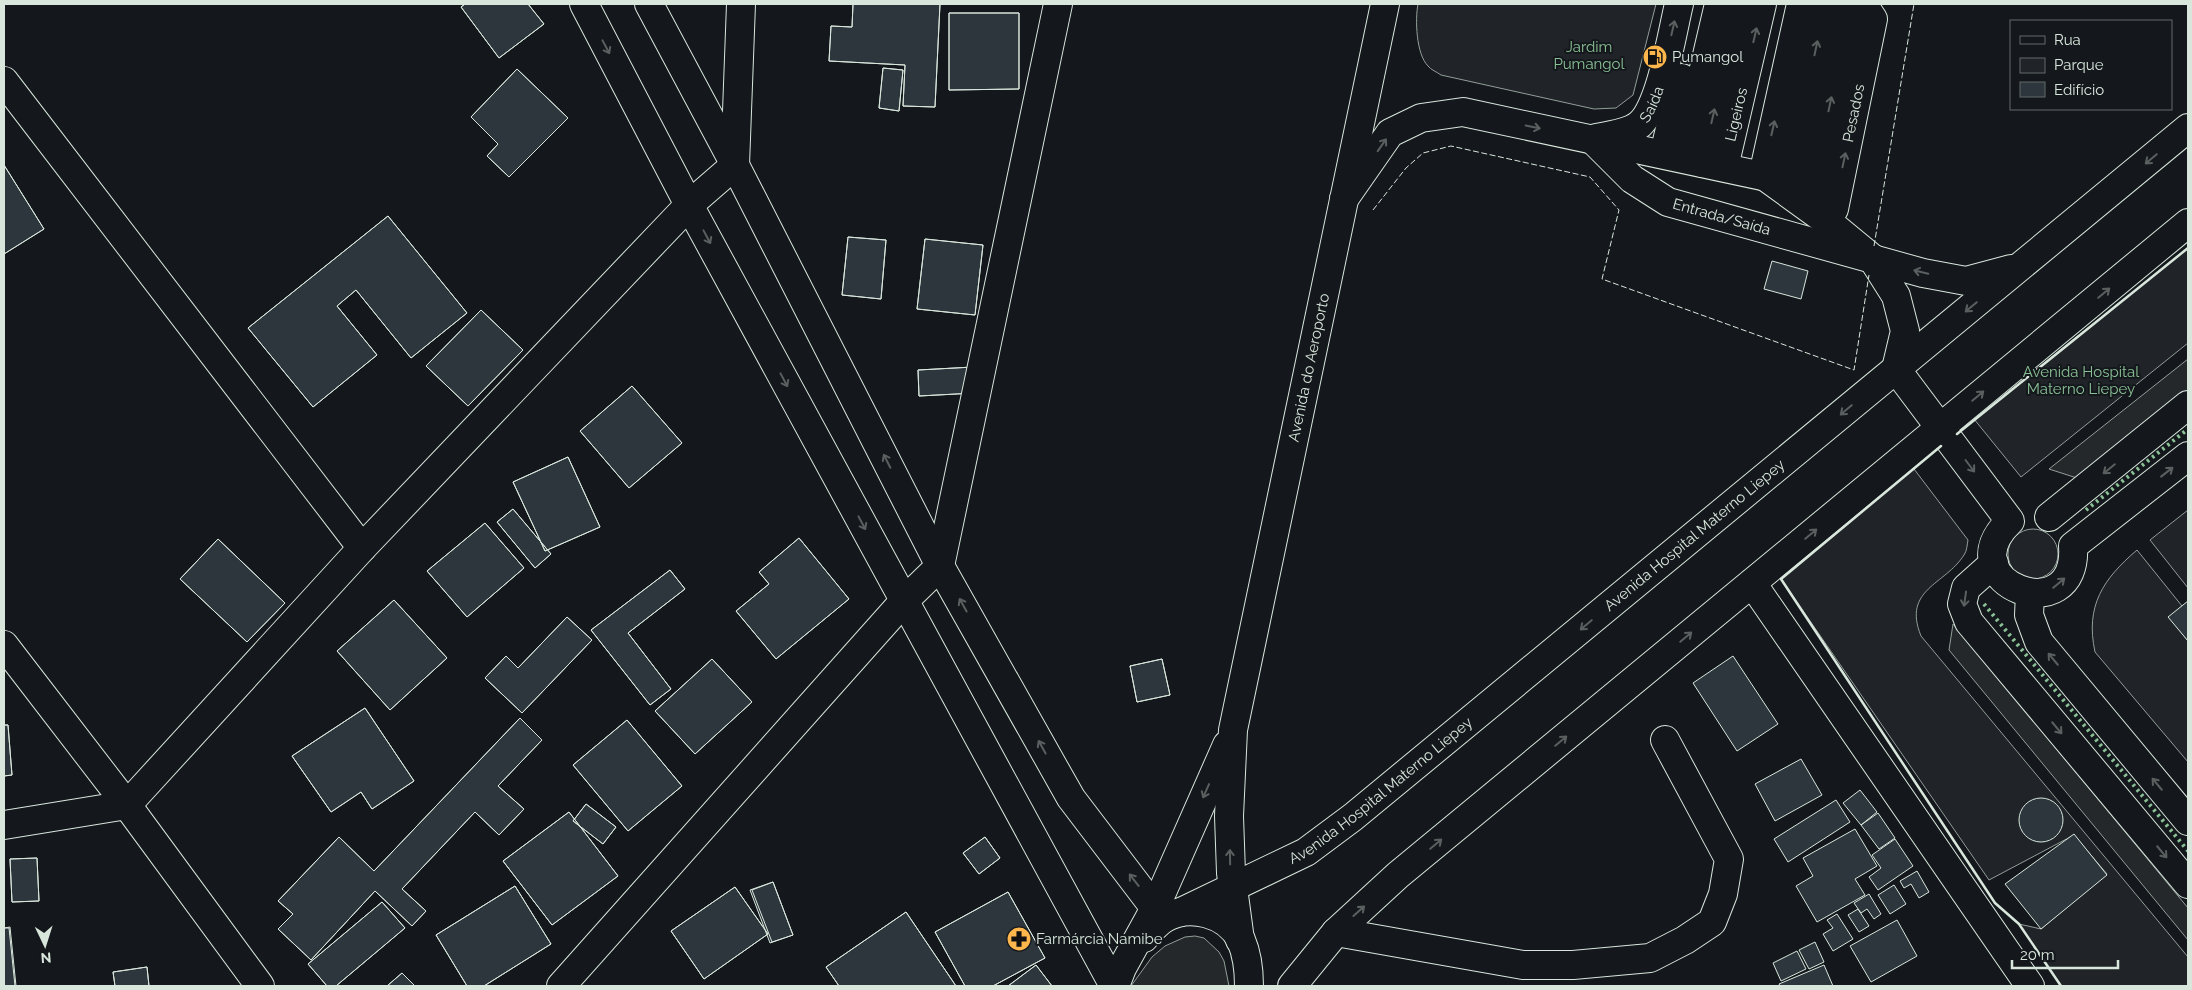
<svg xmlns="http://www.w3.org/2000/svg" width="2192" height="990" viewBox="0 0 2192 990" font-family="Raleway,sans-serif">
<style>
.green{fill:#202428;stroke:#939e99}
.parking{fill:#24282b;stroke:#939e99}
.building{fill:#2c363c;stroke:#d8e6dc}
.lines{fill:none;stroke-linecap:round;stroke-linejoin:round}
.minor-casing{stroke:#d8e6dc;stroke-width:30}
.major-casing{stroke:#d8e6dc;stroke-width:30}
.minor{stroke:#14181c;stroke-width:28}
.major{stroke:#14181c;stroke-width:28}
.hedge{stroke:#8ac095;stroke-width:4;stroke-dasharray:2.5 4;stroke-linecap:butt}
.fence{stroke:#d8e6dc;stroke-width:1;stroke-dasharray:6 2.5;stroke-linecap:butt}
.wall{stroke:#d8e6dc;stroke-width:2.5}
.oneway{stroke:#59605f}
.labels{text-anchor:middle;stroke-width:4;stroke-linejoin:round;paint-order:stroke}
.park-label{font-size:15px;fill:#8ac095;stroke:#14181c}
.poi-label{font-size:15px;fill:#d8e6dc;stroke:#14181c;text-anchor:start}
.street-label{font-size:15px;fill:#d8e6dc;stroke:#14181c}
</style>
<rect width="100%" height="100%" fill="#14181c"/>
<path class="green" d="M1418 4H1656L1633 95 1616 108 1594 109 1441 75C1437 72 1431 70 1428 66 1416 54 1415 19 1418 4Z
M2188 248V343L2021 477 1974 419Z
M1914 469 1968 540C1967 545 1967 551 1964 555 1945 585 1902 589 1921 636L2188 957V986H2061L2019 924 2041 929 2107 874 2074 835 1989 880 1781 579Z
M2188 510V588L2150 540Z
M2008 554a25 25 0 1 1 50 0a25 25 0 1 1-50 0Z
M2137 550 2182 606 2169 617 2188 641V762L2095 652C2085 606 2103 579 2137 550Z"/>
<path class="parking" d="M2188 359V392L2080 479 2049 469Z
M1953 624 2188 908V940L1949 650Z
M1195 936 1204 938 1219 952 1224 961 1229 986H1131L1152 957 1165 946 1185 937Z"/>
<path class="building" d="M465 4H528L544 24 499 58 461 7Z
M465 4H528L544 24 499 58 461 7Z
M853 4H940L935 107 903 106 905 65 829 61 831 26 852 27Z
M853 4H940L935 107 903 106 905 65 829 61 831 26 852 27Z
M949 13H1019V89L949 90Z
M949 13H1019V89L949 90Z
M883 68 903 70 899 111 879 108Z
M883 68 903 70 899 111 879 108Z
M517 69 568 118 509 177 487 156 498 144 471 117Z
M517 69 568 118 509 177 487 156 498 144 471 117Z
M4 165 44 229 4 254Z
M4 165 44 229 4 254Z
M388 216 467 313 411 358 356 290 337 306 377 355 313 407 248 328Z
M388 216 467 313 411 358 356 290 337 306 377 355 313 407 248 328Z
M848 237 886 240 881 299 842 295Z
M848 237 886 240 881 299 842 295Z
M925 239 983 245 975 315 917 309Z
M925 239 983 245 975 315 917 309Z
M1772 261 1808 271 1801 299 1764 289Z
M481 310 523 350 468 406 426 366Z
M481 310 523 350 468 406 426 366Z
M973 367 975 393 919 396 918 370Z
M973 367 975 393 919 396 918 370Z
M632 386 682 443 629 488 580 431Z
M632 386 682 443 629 488 580 431Z
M568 457 600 527 545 551 513 482Z
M568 457 600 527 545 551 513 482Z
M513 509 551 554 535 568 497 522Z
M513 509 551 554 535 568 497 522Z
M485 523 524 568 467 617 427 571Z
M485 523 524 568 467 617 427 571Z
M799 538 849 599 776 659 736 611 769 584 759 572Z
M799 538 849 599 776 659 736 611 769 584 759 572Z
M218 539 285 603 247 642 180 579Z
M218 539 285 603 247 642 180 579Z
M670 570 685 589 628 633 671 689 650 705 591 630Z
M670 570 685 589 628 633 671 689 650 705 591 630Z
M394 600 447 658 390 710 337 651Z
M394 600 447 658 390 710 337 651Z
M2188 601V641L2168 617Z
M567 617 592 640 522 713 485 678 506 656 518 668Z
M567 617 592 640 522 713 485 678 506 656 518 668Z
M1733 656 1778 724 1737 751 1693 683Z
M712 659 752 702 695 754 655 711Z
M712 659 752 702 695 754 655 711Z
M1162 659 1170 695 1137 702 1130 666Z
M1162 659 1170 695 1137 702 1130 666Z
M365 708 414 781 372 809 361 792 331 812 292 756Z
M365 708 414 781 372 809 361 792 331 812 292 756Z
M520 718 542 740 498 786 524 809 499 835 475 812 402 889 426 911 412 926 375 891 311 960 278 929 293 914 278 901 339 837 374 871Z
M520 718 542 740 498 786 524 809 499 835 475 812 402 889 426 911 412 926 375 891 311 960 278 929 293 914 278 901 339 837 374 871Z
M627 720 682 786 628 831 573 765Z
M627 720 682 786 628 831 573 765Z
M4 725H8L12 775 4 776Z
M4 725H8L12 775 4 776Z
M1801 759 1822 795 1775 821 1755 784Z
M1860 790 1877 812 1861 825 1843 803Z
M2019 820a22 22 0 1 1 44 0a22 22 0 1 1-44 0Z
M1836 800 1850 822 1788 862 1774 839Z
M586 804 616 827 603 844 573 821Z
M586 804 616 827 603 844 573 821Z
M569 812 618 876 552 925 503 861Z
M569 812 618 876 552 925 503 861Z
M1878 813 1895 838 1879 849 1861 825Z
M1855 829 1877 866 1855 879 1865 895 1817 922 1796 886 1813 876 1803 858Z
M2074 834 2107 875 2041 929 2005 884Z
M985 837 1000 858 979 874 963 853Z
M985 837 1000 858 979 874 963 853Z
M1895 839 1913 866 1878 890 1869 877 1881 868 1872 855Z
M37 858 39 901 12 902 10 859Z
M37 858 39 901 12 902 10 859Z
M1917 871 1929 892 1919 898 1911 884 1904 888 1900 881Z
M773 882 793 935 772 942 752 890Z
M773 882 793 935 770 943 750 890Z
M1894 885 1906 904 1890 914 1878 895Z
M515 886 551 944 484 986H467L436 935Z
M515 886 551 944 484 986H467L436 935Z
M735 887 768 934 704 979 671 931Z
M735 887 768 934 704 979 671 931Z
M1008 892 1045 958 993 986H965L935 932Z
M1008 892 1045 958 993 986H965L935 932Z
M1869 894 1881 914 1874 919 1867 909 1861 913 1854 903Z
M382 902 405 928 336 986H327L308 964Z
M382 902 405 928 336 986H327L308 964Z
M1858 909 1869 926 1859 932 1848 915Z
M906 912 956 986H839L826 967Z
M906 912 956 986H839L826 967Z
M1837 914 1853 939 1833 951 1823 934 1833 928 1827 920Z
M1897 920 1917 956 1871 982 1850 946Z
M10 927 16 986H4V928Z
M4 928H9L15 986H4Z
M1815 942 1824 962 1809 969 1799 950Z
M1797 951 1806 969 1781 981 1773 963Z
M1036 965 1052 986H1008Z
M1036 965 1052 986H1008Z
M1824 965 1833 986H1780L1779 984Z
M147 967 149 986H115L113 972Z
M147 967 149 986H115L113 972Z
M402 973 415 986H387Z
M402 973 415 986H387Z"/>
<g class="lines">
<defs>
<g id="minor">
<path d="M584 4 689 205 1114 986"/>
<path d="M649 4 735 165 940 566 1071 798 1163 919"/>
<path d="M4 81 362 548"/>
<path id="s1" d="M1596 138C1608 136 1630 133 1640 124 1661 105 1672 33 1679 4"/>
<path id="s2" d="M1592 139 1632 179 1668 202 1923 273 1966 281 2011 269"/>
<path d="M1664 154 1682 78"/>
<path d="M1683 158 1719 4"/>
<path d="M1702 163 1740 4"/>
<path id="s3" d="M1724 167 1762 4"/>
<path d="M1763 175 1832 225 1872 258 1896 296 1905 331 1896 369 2010 521C1945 583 2079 633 2073 546L2188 456"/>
<path d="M1763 175 1801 4"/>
<path d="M1788 181 1826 4"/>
<path d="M1813 186 1850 4"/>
<path d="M1344 199 1390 133 1421 118 1463 112 1837 192"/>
<path id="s4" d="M1834 209 1873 19 1863 4"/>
<path d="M2049 517 2188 405"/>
<path d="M1994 563 1966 588 1962 604 1969 622 2188 884"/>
<path d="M1752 583 2030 986"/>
<path d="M2030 594 2029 615 2039 642 2188 821"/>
<path d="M4 645 127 805 260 986"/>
<path d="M4 825 127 805 362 548 689 205 735 165 741 4"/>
<path id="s5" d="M1181 912 1306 852 1353 817 2188 128"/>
<path d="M1336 932 1523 965H1573L1650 958 1685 940 1712 922 1723 894 1729 859 1665 740"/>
<path d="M561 986 904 601 940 566 1058 4"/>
<path d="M1292 986 1336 932 1398 875 2188 223"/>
</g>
<g id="major">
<path d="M1144 938C1149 932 1156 924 1163 919 1189 903 1227 913 1241 940 1247 954 1249 972 1249 986"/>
<path id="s6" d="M1240 940 1231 873 1229 816 1233 730 1385 4"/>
<path d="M1115 986 1122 968 1155 908 1227 745"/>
</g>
</defs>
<use href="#minor" class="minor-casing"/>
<use href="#major" class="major-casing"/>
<use href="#minor" class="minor"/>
<use href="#major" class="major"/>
<path class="hedge" d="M2086 510 2188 429
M1984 604 2188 851"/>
<path class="fence" d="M1373 210 1406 168 1423 153 1451 146 1590 177 1619 210 1602 279 1854 370 1869 275
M1874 246 1914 4"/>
<path class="wall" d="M1957 434 2188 248
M1941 446 1781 579 1995 903 2019 924 2061 986"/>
</g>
<defs><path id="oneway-shaft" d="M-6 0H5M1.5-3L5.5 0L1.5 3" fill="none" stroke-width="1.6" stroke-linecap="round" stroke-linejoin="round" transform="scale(1.25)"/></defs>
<g class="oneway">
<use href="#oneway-shaft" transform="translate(1673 28) rotate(-77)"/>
<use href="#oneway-shaft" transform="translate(1755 35) rotate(-77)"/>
<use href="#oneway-shaft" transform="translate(606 47) rotate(62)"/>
<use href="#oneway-shaft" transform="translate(1816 48) rotate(-78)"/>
<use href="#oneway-shaft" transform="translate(1830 104) rotate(-78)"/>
<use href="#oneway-shaft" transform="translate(1713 116) rotate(-77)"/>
<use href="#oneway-shaft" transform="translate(1533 127) rotate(12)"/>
<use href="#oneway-shaft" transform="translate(1773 128) rotate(-77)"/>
<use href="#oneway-shaft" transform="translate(1382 145) rotate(-55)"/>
<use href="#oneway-shaft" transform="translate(2151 159) rotate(140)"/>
<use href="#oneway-shaft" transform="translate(1844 160) rotate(-78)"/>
<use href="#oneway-shaft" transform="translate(707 237) rotate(62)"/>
<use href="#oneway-shaft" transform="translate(1921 272) rotate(-166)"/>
<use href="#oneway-shaft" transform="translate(2104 293) rotate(-40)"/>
<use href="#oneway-shaft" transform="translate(1971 307) rotate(140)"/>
<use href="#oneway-shaft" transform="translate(784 380) rotate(62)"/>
<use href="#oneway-shaft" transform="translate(1978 396) rotate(-40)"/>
<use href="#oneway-shaft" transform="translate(1846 410) rotate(140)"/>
<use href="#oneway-shaft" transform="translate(887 461) rotate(-117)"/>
<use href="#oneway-shaft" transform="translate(1970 466) rotate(53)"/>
<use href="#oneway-shaft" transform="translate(2109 469) rotate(141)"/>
<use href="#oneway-shaft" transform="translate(2167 472) rotate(-38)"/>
<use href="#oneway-shaft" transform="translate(862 523) rotate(62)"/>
<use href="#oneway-shaft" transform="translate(1811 534) rotate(-40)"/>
<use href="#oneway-shaft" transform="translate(2059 583) rotate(-40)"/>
<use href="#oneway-shaft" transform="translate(1965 599) rotate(98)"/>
<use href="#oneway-shaft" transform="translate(963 605) rotate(-119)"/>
<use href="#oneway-shaft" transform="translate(1586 625) rotate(140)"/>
<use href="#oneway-shaft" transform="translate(1686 637) rotate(-40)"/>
<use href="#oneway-shaft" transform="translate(2053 659) rotate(-130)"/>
<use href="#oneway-shaft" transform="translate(2057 728) rotate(50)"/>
<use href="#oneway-shaft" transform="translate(1561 741) rotate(-40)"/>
<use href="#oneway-shaft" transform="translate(1042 747) rotate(-119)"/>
<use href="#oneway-shaft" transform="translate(2157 784) rotate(-130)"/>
<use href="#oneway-shaft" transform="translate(1206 791) rotate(114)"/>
<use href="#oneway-shaft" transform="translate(1436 844) rotate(-40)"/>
<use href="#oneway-shaft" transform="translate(2162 852) rotate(50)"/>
<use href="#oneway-shaft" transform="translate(1230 857) rotate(-91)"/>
<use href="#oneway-shaft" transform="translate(1134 880) rotate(-128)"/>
<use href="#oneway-shaft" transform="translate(1359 911) rotate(-42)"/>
</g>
<defs>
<symbol id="fuel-disc" viewBox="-11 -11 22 22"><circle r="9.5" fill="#ffb74d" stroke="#14181c"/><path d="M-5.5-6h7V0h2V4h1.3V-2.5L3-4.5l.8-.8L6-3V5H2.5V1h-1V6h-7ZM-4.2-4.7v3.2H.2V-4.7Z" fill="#111"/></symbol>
<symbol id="pharmacy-disc" viewBox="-11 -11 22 22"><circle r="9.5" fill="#ffb74d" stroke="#14181c"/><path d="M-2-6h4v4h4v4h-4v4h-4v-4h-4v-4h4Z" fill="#111"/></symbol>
</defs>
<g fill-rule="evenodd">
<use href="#fuel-disc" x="1641" y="43" width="28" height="28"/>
<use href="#pharmacy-disc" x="1005" y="925" width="28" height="28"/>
</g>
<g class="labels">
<g class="park-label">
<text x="1589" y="52">Jardim<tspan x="1589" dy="17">Pumangol</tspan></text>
<text x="2081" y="377">Avenida Hospital<tspan x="2081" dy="17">Materno Liepey</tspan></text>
</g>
<g class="poi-label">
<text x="1672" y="62">Pumangol</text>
<text x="1036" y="944">Farmárcia Namibe</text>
</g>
<g class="street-label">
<text dy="5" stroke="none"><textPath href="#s1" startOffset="70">Saída</textPath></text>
<text dy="5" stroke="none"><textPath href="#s4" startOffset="98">Pesados</textPath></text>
<text dy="5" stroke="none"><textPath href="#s3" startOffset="54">Ligeiros</textPath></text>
<text dy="5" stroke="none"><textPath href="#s2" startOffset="155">Entrada/Saída</textPath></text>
<text dy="5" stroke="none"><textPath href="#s6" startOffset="581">Avenida do Aeroporto</textPath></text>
<text dy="5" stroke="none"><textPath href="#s5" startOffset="640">Avenida Hospital Materno Liepey</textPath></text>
<text dy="5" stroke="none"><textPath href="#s5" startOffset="235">Avenida Hospital Materno Liepey</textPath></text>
</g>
</g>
<rect width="2192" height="990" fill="none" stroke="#d8e6dc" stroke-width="10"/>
<rect x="2010" y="20" width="162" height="90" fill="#14181c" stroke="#626a69"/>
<rect x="2020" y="36" width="25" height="8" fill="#14181c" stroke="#626a69"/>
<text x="2054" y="45" font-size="15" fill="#d8e6dc">Rua</text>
<rect x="2020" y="58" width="25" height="15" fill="#202428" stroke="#626a69"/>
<text x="2054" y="70" font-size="15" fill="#d8e6dc">Parque</text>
<rect x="2020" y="82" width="25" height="15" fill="#2c363c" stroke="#626a69"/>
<text x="2054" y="95" font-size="15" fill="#d8e6dc">Edifício</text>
<g transform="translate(45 945) rotate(176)" stroke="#14181c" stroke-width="4" paint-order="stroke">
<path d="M0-4L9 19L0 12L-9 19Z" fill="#d8e6dc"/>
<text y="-8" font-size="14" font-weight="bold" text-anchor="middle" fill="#d8e6dc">N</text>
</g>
<path d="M2012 960v8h106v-8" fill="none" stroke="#d8e6dc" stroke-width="2.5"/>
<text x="2020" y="960" font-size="15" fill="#d8e6dc" stroke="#14181c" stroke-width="4" paint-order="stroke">20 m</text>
</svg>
